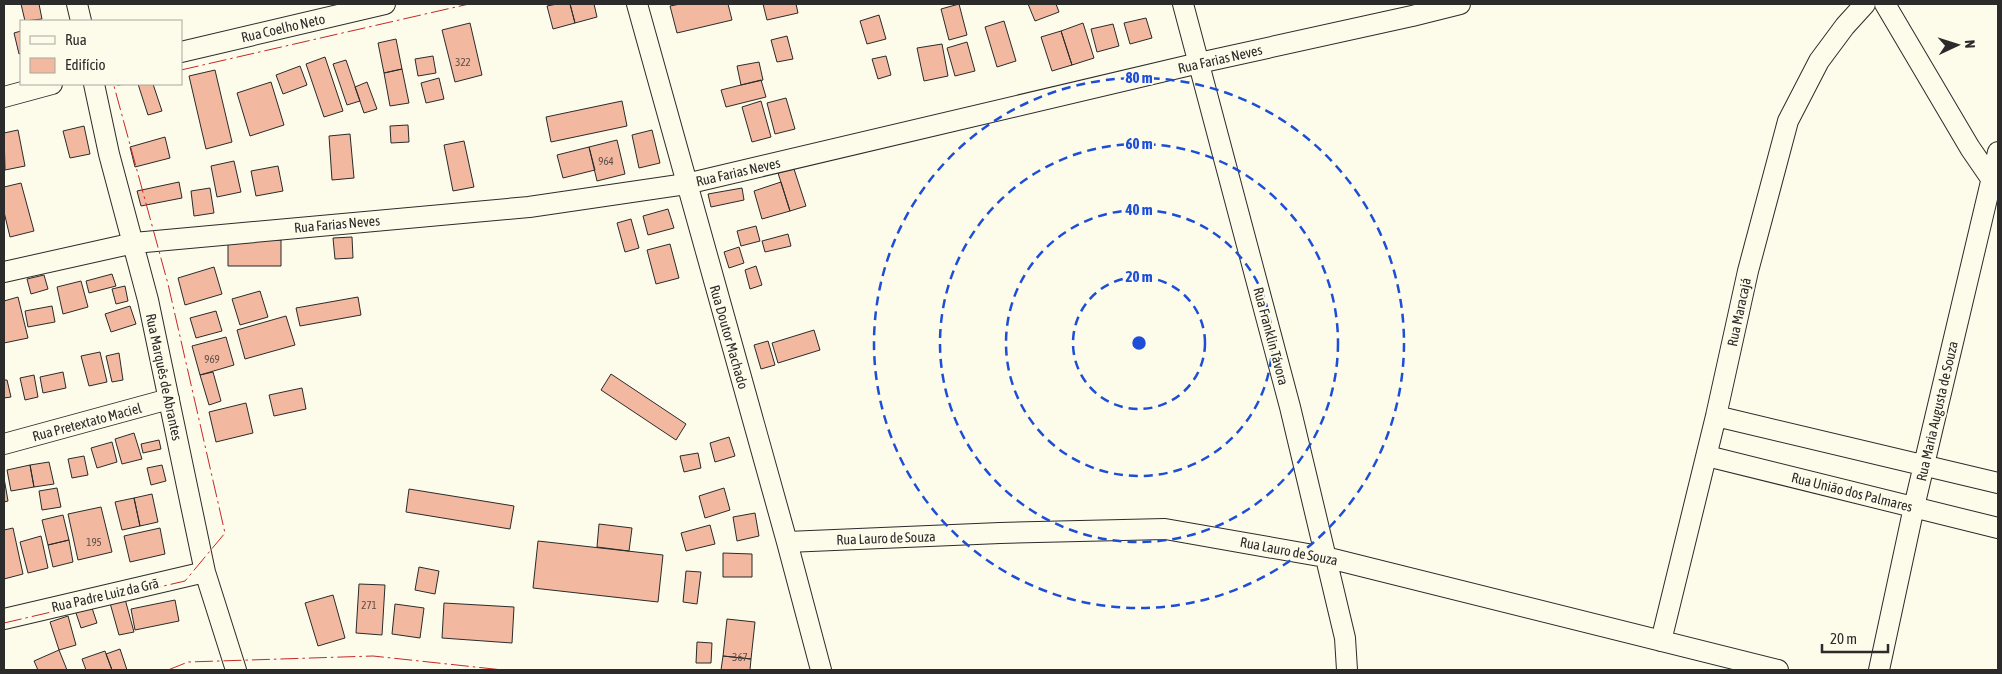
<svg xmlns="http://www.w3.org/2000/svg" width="2002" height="674" viewBox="0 0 2002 674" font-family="'Asap Condensed',sans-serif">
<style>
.building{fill:#f2b8a0;stroke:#2b2b2b}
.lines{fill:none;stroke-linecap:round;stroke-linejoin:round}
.street-casing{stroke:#2b2b2b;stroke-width:22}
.street{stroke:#fdfbea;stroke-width:20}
.power{stroke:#c62828;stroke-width:1;stroke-dasharray:18 4 2.5 4;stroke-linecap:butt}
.ring{fill:none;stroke:#1d4ed8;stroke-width:2.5;stroke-dasharray:9 6}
.labels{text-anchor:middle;stroke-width:4;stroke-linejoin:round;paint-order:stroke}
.number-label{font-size:11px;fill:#5d4e48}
.street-label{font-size:14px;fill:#2b2b2b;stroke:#fdfbea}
.centre{fill:#1d4ed8;stroke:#fdfbea;stroke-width:2.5}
.ring-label{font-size:15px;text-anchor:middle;font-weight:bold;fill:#1d4ed8;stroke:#fdfbea;stroke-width:4;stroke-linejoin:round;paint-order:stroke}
</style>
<rect width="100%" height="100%" fill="#fdfbea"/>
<path class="building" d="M21 4H39L42 19 25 21Z
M557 4H570L575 23 553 29 547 6Z
M570 4H594L597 17 575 23Z
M680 4H728L732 20 677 33 670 6Z
M763 4H796L798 13 767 20Z
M959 4 967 35 949 40 941 9Z
M1028 4H1056L1059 12 1035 21Z
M879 15 886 39 867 44 860 21Z
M1146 18 1152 38 1130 44 1124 23Z
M1004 21 1016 61 997 67 985 27Z
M470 23 482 75 455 82 442 30Z
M1083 23 1094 58 1072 65 1061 31Z
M1113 24 1119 46 1097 52 1091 29Z
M21 31V53L19 54 14 33Z
M1061 31 1072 65 1052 71 1041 37Z
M787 36 793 59 777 62 771 40Z
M396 39 402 69 384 73 378 43Z
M967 42 975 71 955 76 947 48Z
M942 44 948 76 924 81 917 48Z
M433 56 436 73 418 76 415 59Z
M886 56 891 75 878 79 872 59Z
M325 57 343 111 324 117 306 64Z
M346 60 360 101 347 105 333 64Z
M759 62 763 80 741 85 737 66Z
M300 66 307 85 283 94 276 75Z
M402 69 409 103 390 106 384 73Z
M215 70 232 142 206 149 189 76Z
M439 78 444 99 426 103 421 83Z
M761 80 766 97 726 107 721 90Z
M271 82 284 125 250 136 237 93Z
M367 82 377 109 364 113 355 87Z
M138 84H153L162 111 148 115Z
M786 98 795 129 775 134 767 103Z
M622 101 627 126 551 142 546 117Z
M761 101 771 137 752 142 742 107Z
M408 125 409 142 391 143 390 126Z
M84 126 90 154 70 158 63 131Z
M18 130 25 166 5 170 4 133Z
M652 130 660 163 639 168 632 135Z
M350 134 354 178 332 180 329 136Z
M165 137 170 158 135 167 130 147Z
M617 140 625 174 597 181 589 147Z
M464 141 474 187 453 191 444 145Z
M589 147 595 170 563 178 557 155Z
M234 161 241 192 217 197 211 166Z
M278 166 283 191 256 196 251 171Z
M794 169 806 206 790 211 778 173Z
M179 182 182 198 141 206 137 191Z
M781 182 790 211 762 219 754 191Z
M21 183 34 231 10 237 4 212V187Z
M210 188 214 213 194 216 191 191Z
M742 188 744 200 711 207 708 194Z
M668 209 674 228 648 235 643 216Z
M631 219 639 248 625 252 617 223Z
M756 226 760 241 741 246 737 231Z
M788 234 791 246 765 252 762 241Z
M352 237 353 258 335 259 333 238Z
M228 240H281V266H228Z
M670 244 679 278 656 284 647 250Z
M739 247 744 263 729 268 724 252Z
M756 266 762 285 750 289 745 270Z
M214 267 222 294 185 305 178 278Z
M112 274 116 286 89 293 86 281Z
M44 275 48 289 31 294 27 279Z
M81 281 88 307 63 314 57 287Z
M125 286 128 301 116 304 112 289Z
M260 291 268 317 240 325 232 299Z
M18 297 28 338 4 343V301Z
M358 297 361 315 300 326 296 308Z
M52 306 55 322 28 327 25 311Z
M130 306 136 324 111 332 105 314Z
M216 311 222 331 196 338 190 318Z
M286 316 295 345 245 359 237 330Z
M814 330 820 350 778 363 772 343Z
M226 337 234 365 200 375 192 346Z
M768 341 775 365 761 369 754 345Z
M100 352 107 382 89 386 81 356Z
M119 353 123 380 112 382 106 356Z
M63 372 66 388 43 393 40 377Z
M213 372 221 401 209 405 200 375Z
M611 374 686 424 676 440 601 390Z
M34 375 38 397 25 400 20 378Z
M4 380H7L11 397 4 398Z
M302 388 306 409 274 416 269 395Z
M246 403 253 433 216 442 209 412Z
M134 433 142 459 122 464 115 439Z
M729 437 735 456 715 462 710 443Z
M159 440 161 449 143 453 141 444Z
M112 442 117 462 97 468 91 448Z
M698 453 701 468 684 472 680 456Z
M84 456 88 475 72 478 68 459Z
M49 462 54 484 34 487 30 465Z
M30 465 34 487 11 491 7 470Z
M162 465 166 481 151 485 147 468Z
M4 478 8 501 4 502Z
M57 488 61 507 42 510 39 491Z
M724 488 730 510 705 518 699 496Z
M409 489 514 506 510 529 406 512Z
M152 494 158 522 140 526 134 498Z
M134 498 140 526 122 530 115 502Z
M101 507 112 552 78 560 68 514Z
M755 513 759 536 737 541 733 517Z
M63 515 69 540 48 545 42 520Z
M599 524 632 528 629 551 597 547Z
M710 525 715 544 686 551 681 533Z
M13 528 23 574 4 579V530Z
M160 528 165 554 130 562 124 536Z
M41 536 48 568 28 573 20 542Z
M69 540 73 562 53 567 48 545Z
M538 541 663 555 658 602 533 588Z
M723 553 752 554V577H723Z
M419 567 439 571 435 594 415 590Z
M686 571 701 572 697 604 683 602Z
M359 584 385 585 382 635 356 633Z
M333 595 345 638 318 646 305 603Z
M125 599 134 632 119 635 110 603Z
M175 600 179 621 135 630 131 609Z
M444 603 514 607 512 643 442 638Z
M395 604 424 608 420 638 392 634Z
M91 605 97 623 81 628 75 610Z
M68 616 76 645 59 650 50 622Z
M727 619 755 622 751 659 723 656Z
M697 642 712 643 711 663H696Z
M120 649 127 670H112L106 654Z
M59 650 67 670H38L34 661Z
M105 651 112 670H86L82 659Z
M723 656 751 659 750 670H721Z"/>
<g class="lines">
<defs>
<path id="street" d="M77 4 81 21
M637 4 787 542 821 670
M1183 4 1290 407 1345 638 1347 670
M1885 4 1970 148 1992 180
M181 52 385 4
M94 84 109 154 148 300 205 572 236 670
M4 97 52 84
M4 272 134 243 529 207 686 184 1199 63 1412 16 1460 4
M1716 416 1998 483
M4 444 169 399
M1707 456 1998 528
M787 542 1000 533 1165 529 1325 557 1778 670
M4 619 205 572
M1661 641 1716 416 1748 271 1788 121 1819 61 1845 26 1865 4
M1879 670 1914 507 1998 152"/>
</defs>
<use href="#street" class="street-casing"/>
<use href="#street" class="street"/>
<path class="power" d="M181 70 469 4
M4 623 185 581 225 533 168 284 114 86 124 84
M168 670 188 662 373 656 503 670"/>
</g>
<g class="ring">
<circle cx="1139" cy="343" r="66"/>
<circle cx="1139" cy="343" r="133"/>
<circle cx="1139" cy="343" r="199"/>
<circle cx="1139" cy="343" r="265"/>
</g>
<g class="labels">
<g class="number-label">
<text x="463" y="66">322</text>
<text x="606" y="165">964</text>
<text x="212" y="363">969</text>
<text x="94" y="546">195</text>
<text x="369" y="609">271</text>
<text x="740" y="661">367</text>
</g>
<g class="street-label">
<text transform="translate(283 28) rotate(-13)" y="5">Rua Coelho Neto</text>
<text transform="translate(1220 59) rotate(-13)" y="5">Rua Farias Neves</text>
<text transform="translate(738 172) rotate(-13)" y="5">Rua Farias Neves</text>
<text transform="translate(337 224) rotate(-5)" y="5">Rua Farias Neves</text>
<text transform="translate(1739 312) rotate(-78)" y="5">Rua Maracajá</text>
<text transform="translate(1271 336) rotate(75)" y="5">Rua Franklin Távora</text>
<text transform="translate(729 337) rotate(74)" y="5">Rua Doutor Machado</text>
<text transform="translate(164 377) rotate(78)" y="5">Rua Marquês de Abrantes</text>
<text transform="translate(1937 411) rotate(-77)" y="5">Rua Maria Augusta de Souza</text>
<text transform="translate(87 422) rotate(-15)" y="5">Rua Pretextato Maciel</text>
<text transform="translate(1852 492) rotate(14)" y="5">Rua União dos Palmares</text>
<text transform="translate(886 538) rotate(-2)" y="5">Rua Lauro de Souza</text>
<text transform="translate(1289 551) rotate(11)" y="5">Rua Lauro de Souza</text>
<text transform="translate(105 595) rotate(-13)" y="5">Rua Padre Luiz da Grã</text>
</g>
</g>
<circle cx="1139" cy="343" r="8" class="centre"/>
<g class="ring-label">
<text x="1139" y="83">80 m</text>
<text x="1139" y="149">60 m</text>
<text x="1139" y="215">40 m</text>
<text x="1139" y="282">20 m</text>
</g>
<rect width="2002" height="674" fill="none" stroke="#2b2b2b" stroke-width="10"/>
<rect x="20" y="20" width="162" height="65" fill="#fdfbea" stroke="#a9a89e"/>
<rect x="30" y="36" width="25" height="8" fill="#fdfbea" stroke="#a9a89e"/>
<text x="65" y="45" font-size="15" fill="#2b2b2b">Rua</text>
<rect x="30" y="58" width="25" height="15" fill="#f2b8a0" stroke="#a9a89e"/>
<text x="65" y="70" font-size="15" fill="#2b2b2b">Edifício</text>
<g transform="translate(1957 45) rotate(86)" stroke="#fdfbea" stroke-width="4" paint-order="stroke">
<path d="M0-4L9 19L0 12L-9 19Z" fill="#2b2b2b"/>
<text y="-8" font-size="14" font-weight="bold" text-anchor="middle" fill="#2b2b2b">N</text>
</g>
<path d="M1822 644v8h66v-8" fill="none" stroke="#2b2b2b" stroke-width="2.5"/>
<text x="1830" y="644" font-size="15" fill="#2b2b2b" stroke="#fdfbea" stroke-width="4" paint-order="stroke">20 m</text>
</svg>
